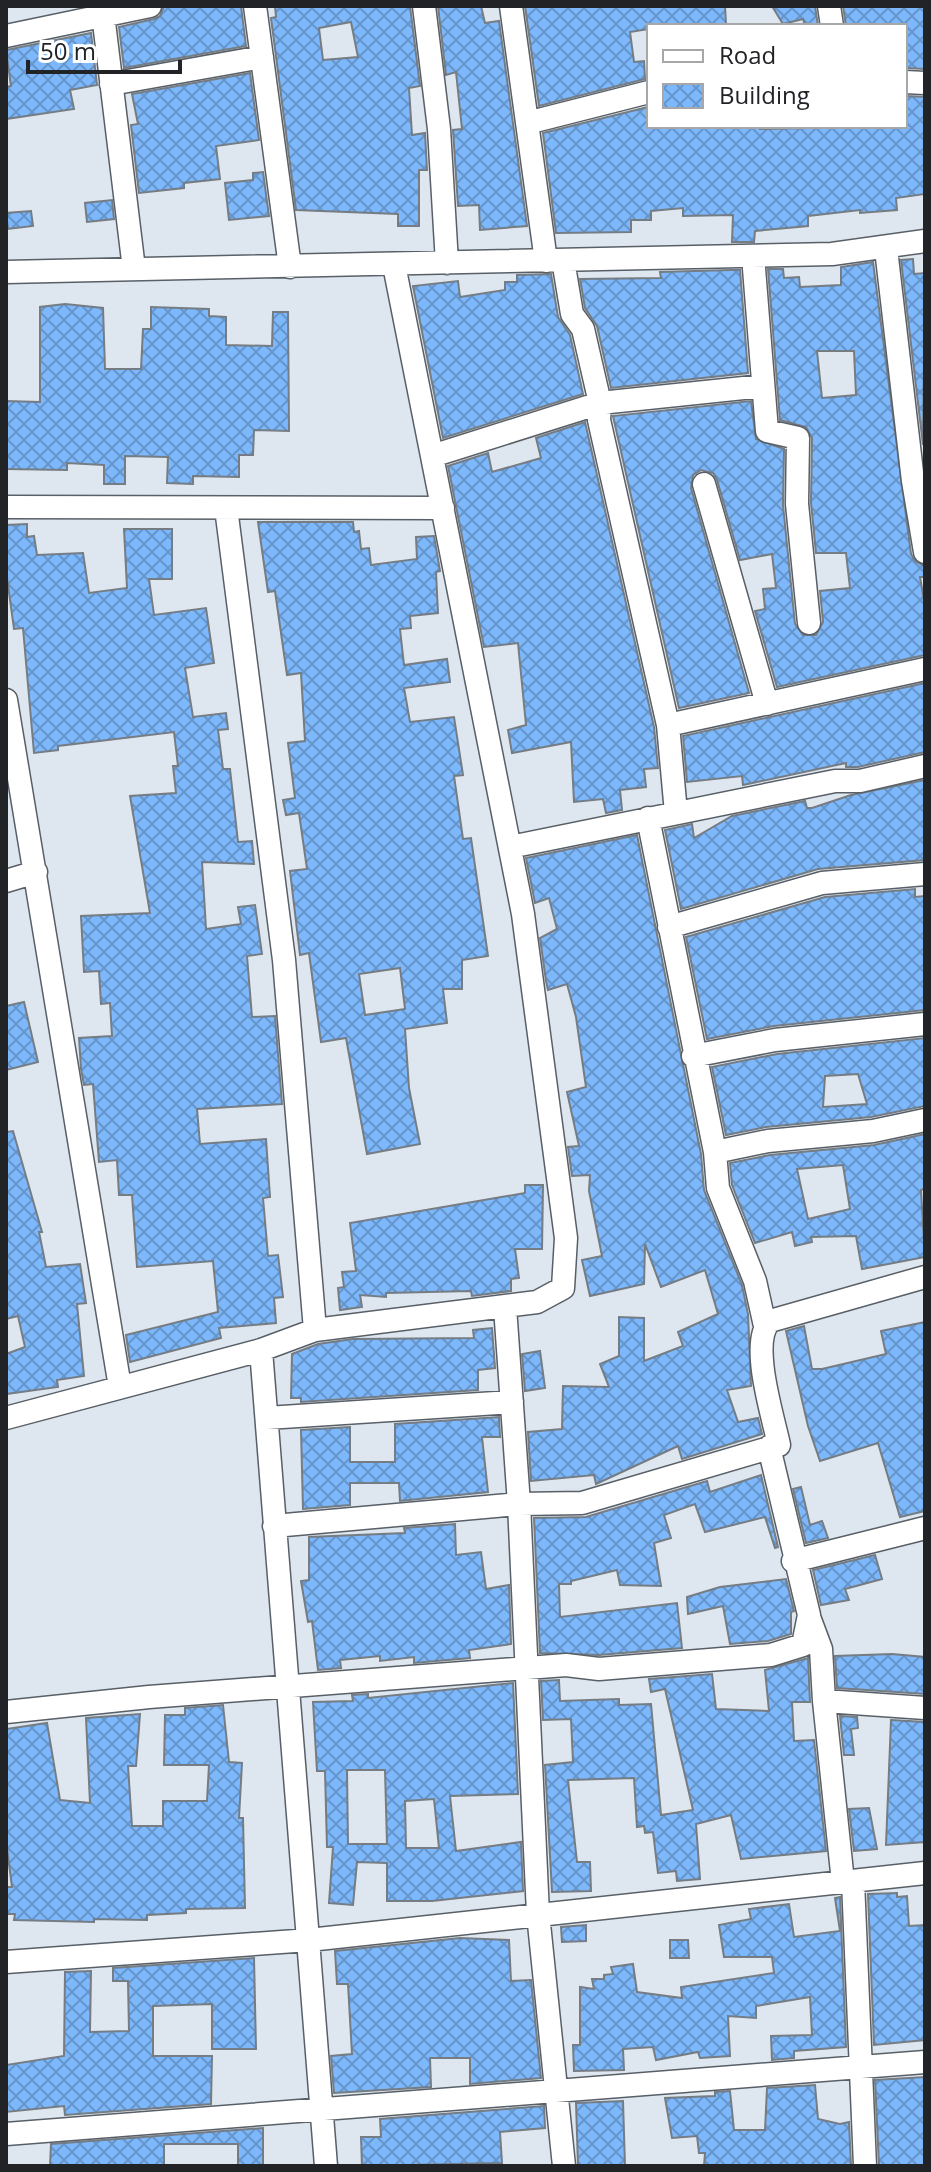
<svg xmlns="http://www.w3.org/2000/svg" width="931" height="2172" viewBox="0 0 931 2172" font-family="'Open Sans',sans-serif">
<style>
.building{fill:url(#building-cross-hatch);stroke:#757c83;stroke-width:2;fill-rule:evenodd}
.lines{fill:none;stroke-linecap:round;stroke-linejoin:round}
.minor-casing{stroke:#585f66;stroke-width:25}
.minor{stroke:#fff;stroke-width:22}
</style>
<defs>
<pattern id="building-cross-hatch" width="8" height="8" patternUnits="userSpaceOnUse" patternTransform="scale(2)"><rect width="8" height="8" fill="#7cb8fb"/><path d="M0 0l8 8M0 8l8-8" fill="none" stroke="#6595cb"/></pattern>
</defs>
<rect width="100%" height="100%" fill="#dee6ef"/>
<path class="building" d="M164 6H241L246 46 124 68 119 27 154 19 160 16Z
M275 6H410L420 86 409 88 412 135 425 133 427 170H419V226H398V214L296 210 271 18 276 17ZM351 22 358 57 323 60 319 28Z
M438 6H481L485 23 499 21 527 226 480 230 479 205 458 206 453 130 462 129 456 72 446 75Z
M525 6H725L726 24 649 26V29L630 32 634 62 644 61 645 79 539 106Z
M772 6H815L818 26H805L803 19 783 24Z
M843 6H925V69L907 68 905 26H846Z
M91 33 97 85 70 90 74 109 6 119V87L11 86 6 50Z
M250 73 259 140 216 146 220 179 184 183V188L139 193 131 125 138 124 132 94Z
M906 96 925 97V194L896 198 897 210 860 213V210L808 216V226L755 231 754 242H732L733 215 683 216V208L651 211V220H631V232L556 233 543 133 648 107 649 126H760V129L906 126Z
M263 172 269 216 229 220 225 183 253 180V173Z
M112 200 114 219 87 222 85 203Z
M31 211 33 226 8 229 6 213Z
M913 259 914 274 925 273 923 445 901 260Z
M873 262 911 554 915 561 925 566V577H920L925 606V655L777 687 755 611 765 609 763 589 776 588 772 554 740 560 717 480 713 473 701 470 693 475 691 488 749 693 679 708 613 416 751 401 756 439 784 449 783 505 795 624 803 635H816L823 622 820 591 850 588 846 553H816L811 503 812 438 806 427 780 420 768 269H783L784 278 799 277 800 287 841 285V267ZM817 351H854L856 395 822 398Z
M731 270H740L748 373 611 388 597 326 585 308 580 279 661 278 660 272Z
M551 274 558 317 570 335 583 394 443 438 413 286 458 281 460 297 505 290V282H517V275Z
M65 304 103 308 105 369H141L143 329H151V307L209 309V316L226 317V345L272 346 273 312H288L289 431 254 430 253 455H239V477L193 476V484L167 483 168 457 125 456V484H104V465L67 463V470L6 469V401L40 402V307Z
M585 422 654 727 658 768 644 769 646 787 620 790 622 810 606 813 603 799 574 802 571 742 512 753 508 730 526 725 518 643 484 647 448 466 488 453 492 472 541 458 536 438Z
M258 522H353L354 532 359 531 361 549 369 548 371 565 417 559 416 537 434 536 440 571 436 572 438 613 410 616 411 628 400 629 404 665 447 659 450 682 404 688 410 722 454 717 463 775 454 776 463 839 471 838 488 956 462 960V989H443L447 1023 405 1029 409 1088 420 1144 367 1154 346 1038 321 1042 309 953 300 955 290 871 307 869 299 813 286 815 283 800 295 798 288 743 305 741 301 673 287 675 275 591 268 592ZM400 968 405 1009 365 1015 359 974Z
M27 524V537L34 536 37 555 83 553 89 593 127 588 124 529H172V579H149L154 615 206 608 214 663 185 668 193 717 226 713 228 729 218 730 223 769H230L238 842 252 841 254 864 202 862 206 929 241 924 238 907 255 905 262 954 247 956 252 1017 275 1016 282 1104 197 1109 200 1144 266 1139 270 1197 263 1198 268 1256 278 1255 283 1297 274 1298 276 1323 219 1328 221 1338 130 1362 126 1335 218 1312 213 1261 137 1267 132 1195H119L117 1160 99 1162 93 1084 84 1085 81 1069 79 1038 112 1036 110 1003 101 1004 99 971 84 972 81 916 150 913 130 796 176 793 173 766H178L174 732 58 746V750L34 753 23 628 14 629 6 571V525Z
M925 683V752L858 767H846V763L743 785 742 776 687 782 683 736Z
M925 780V860L818 869 681 909 665 830 692 824 694 838 732 816 805 801 807 808H812L851 795Z
M637 835 701 1154 704 1190 742 1285 748 1314 751 1386 727 1390 738 1422 758 1418 762 1434 682 1459 678 1446 596 1484 594 1475 531 1481 528 1432 562 1429 563 1386 609 1387 600 1364 619 1356V1317L644 1318V1361L683 1346 678 1332 718 1314 705 1270 661 1287 645 1244 644 1284 590 1296 582 1260 602 1256 589 1191 590 1175 572 1176 568 1147 579 1146 567 1092 586 1087 576 1017 567 984 548 990 546 981 540 938 557 929 549 898 535 903 526 858Z
M915 889V897L925 896V1010L774 1026 707 1039 686 937 825 897Z
M24 1002 38 1062 6 1070V1006Z
M925 1038V1106L871 1117 766 1127 726 1135 712 1067 777 1054ZM858 1074 867 1104 823 1107 825 1076Z
M13 1131 42 1232H39L46 1267 80 1264 86 1303 77 1304 84 1376 57 1380 58 1387 6 1394V1354L25 1347 18 1316 6 1319V1132Z
M925 1134V1189L921 1190 925 1257 862 1269 856 1236 811 1237 812 1242 795 1246 792 1232 755 1243 732 1185 730 1163 770 1155 874 1145ZM843 1165 850 1209 808 1219 797 1169Z
M525 1185H543L542 1249H515L519 1278 511 1279V1291L472 1296 471 1291 386 1293V1297L360 1295 362 1307 340 1310 338 1288 344 1287 342 1272 356 1271 350 1223 525 1193Z
M925 1322V1511L900 1517 878 1443 820 1461 808 1426 786 1331 804 1326 812 1369H822L886 1354 881 1331Z
M492 1328 495 1368 478 1370V1390L301 1402V1398H291L292 1354 318 1344 353 1339 474 1338 473 1330Z
M540 1351 545 1388 525 1391 522 1354Z
M499 1417 500 1437H482L488 1492 400 1501 399 1483H350V1505L303 1509 301 1430 350 1427V1462H395V1424Z
M761 1475 778 1547 775 1548 765 1517 705 1532 695 1504 664 1515 671 1538 654 1543 661 1586 620 1585 617 1570 571 1581V1584H559L560 1617 677 1603 682 1648 599 1655 540 1653 534 1518 586 1517 707 1481 710 1492Z
M801 1487 810 1525 822 1521 828 1538 806 1543 793 1489Z
M455 1524 456 1555 481 1552 486 1589 509 1585 511 1644 469 1650 470 1658 414 1663V1657L380 1661V1656L340 1660 341 1668 318 1670 312 1621 308 1622 301 1581 309 1580V1537L405 1533 404 1528Z
M875 1555 882 1579 845 1589 849 1600 821 1605 813 1570Z
M786 1579 794 1611 791 1612V1634L768 1641 730 1644 723 1606 688 1614 687 1597 720 1587Z
M892 1654 925 1657V1694L837 1688 835 1656Z
M808 1658 810 1702H792L794 1741 814 1740 826 1851 741 1859 731 1815 696 1824 700 1879 677 1881 676 1871 658 1873 653 1832 645 1833 644 1826 637 1827 634 1778 568 1780 577 1862H590L591 1891 552 1892 545 1765 573 1762 571 1719 543 1720 541 1681 559 1680 560 1701 619 1699V1705L651 1704 661 1815 693 1810 665 1689 651 1692 649 1679 712 1674 716 1709 769 1711 765 1670Z
M513 1683 518 1794 450 1796 456 1851 521 1842 523 1891 432 1901H387V1863L357 1862 353 1905 329 1903 333 1847H327L325 1771H317L313 1702 353 1701 352 1695 368 1694V1698ZM347 1770H385L387 1844H348ZM434 1799 439 1848H406L405 1801Z
M223 1705 229 1762 242 1763 239 1818H243L245 1908 186 1909V1913L147 1915V1920L94 1919V1922L14 1920 15 1914H6V1887H12L6 1841V1729L47 1723 60 1800 90 1803 86 1718 140 1714 136 1766H128L132 1826H163V1801H207L209 1765H164L165 1715H185V1708Z
M840 1716 857 1717 858 1728 851 1729 854 1755H844Z
M891 1720 925 1722V1842L886 1845Z
M869 1808 877 1849 854 1851 849 1809Z
M897 1893V1897L907 1896 909 1926 925 1925V2040L874 2045 868 1894Z
M840 1897 846 2047 794 2051V2058L772 2060 771 2036 812 2035 810 1997 756 2006V2018L728 2016 730 2056 700 2058 698 2052 656 2060 653 2047 623 2049 624 2070 574 2071 573 2045H580V1987L594 1989 592 1979H604V1975L613 1974 611 1967 633 1964 637 1992 682 1998 681 1987 774 1973 772 1957H724L719 1925 751 1919 749 1909 789 1904 794 1937 840 1931 835 1898Z
M586 1925V1941L562 1942 561 1927Z
M460 1938 509 1940 511 1981 531 1980 541 2078 470 2084V2058H430L431 2087 334 2093 331 2056 352 2054 348 1984H337L335 1951Z
M670 1940H688L689 1958H670Z
M254 1958 256 2049H212V2004L153 2006V2056H212L211 2104 65 2115 64 2106 6 2112V2065L64 2056 65 1972 91 1971 90 2032 129 2031 128 1981H113V1968Z
M925 2077V2166H879L875 2080Z
M815 2085 818 2119 840 2124 849 2122 851 2166H704L705 2153H699L697 2136 672 2138 665 2098 715 2096V2092L730 2091 734 2130H765L767 2088Z
M623 2101 625 2166H578L576 2103Z
M544 2106 545 2128 500 2132 502 2163 362 2166 361 2137H381L380 2119Z
M263 2128V2166H238V2144H164V2166H50L51 2144Z"/>
<g class="lines">
<defs>
<path id="minor" d="M102 6 134 269
M255 6 290 267
M424 6 439 129 447 263
M511 6 546 261
M829 6 832 26
M6 36 150 6
M905 82 925 83
M111 84 262 57
M527 123 649 92
M886 249 913 481 925 552
M753 256 767 431 798 438 797 504 809 623
M563 260 572 314 583 329 600 403 599 420 668 725 676 813
M6 272 832 254 925 241
M432 456 600 403 763 386
M704 484 767 704
M6 507 443 508
M226 508 284 960 315 1330
M6 700 120 1387
M668 725 925 669
M648 818 715 1152 718 1188 755 1281 765 1326
M510 847 835 781H860L925 766
M6 881 36 872
M669 927 822 883 925 874
M693 1056 775 1040 925 1024
M715 1152 768 1141 873 1131 925 1120
M505 1307 519 1504 538 1914 564 2166
M261 1350 326 2166
M6 1418 261 1350 315 1330 537 1302 563 1288 566 1238 523 914 394 265
M267 1418 512 1402
M274 1526 519 1504 582 1503 779 1445C773 1416 749 1342 770 1321L925 1277
M793 1561 925 1528
M809 1617 821 1649 824 1701 925 1708
M824 1701 843 1882
M6 1712 149 1697 566 1665 599 1669 771 1655 803 1645 809 1615 769 1447
M853 1881 865 2166
M6 1962 309 1940 925 1873
M6 2134 925 2062"/>
</defs>
<use href="#minor" class="minor-casing"/>
<use href="#minor" class="minor"/>
</g>
<rect width="931" height="2172" fill="none" stroke="#212326" stroke-width="16"/>
<rect x="647" y="24" width="260" height="104" fill="#ffffff" stroke="#a6a7a8" stroke-width="2"/>
<rect x="663" y="50" width="40" height="12" fill="#ffffff" stroke="#a6a7a8" stroke-width="2"/>
<text x="719" y="64" font-size="24" fill="#212326">Road</text>
<rect x="663" y="84" width="40" height="24" fill="url(#building-cross-hatch)" stroke="#a6a7a8" stroke-width="2"/>
<text x="719" y="104" font-size="24" fill="#212326">Building</text>
<path d="M28 60v12h152v-12" fill="none" stroke="#212326" stroke-width="4"/>
<text x="40" y="60" font-size="24" fill="#212326" stroke="#ffffff" stroke-width="6" paint-order="stroke">50 m</text>
</svg>
